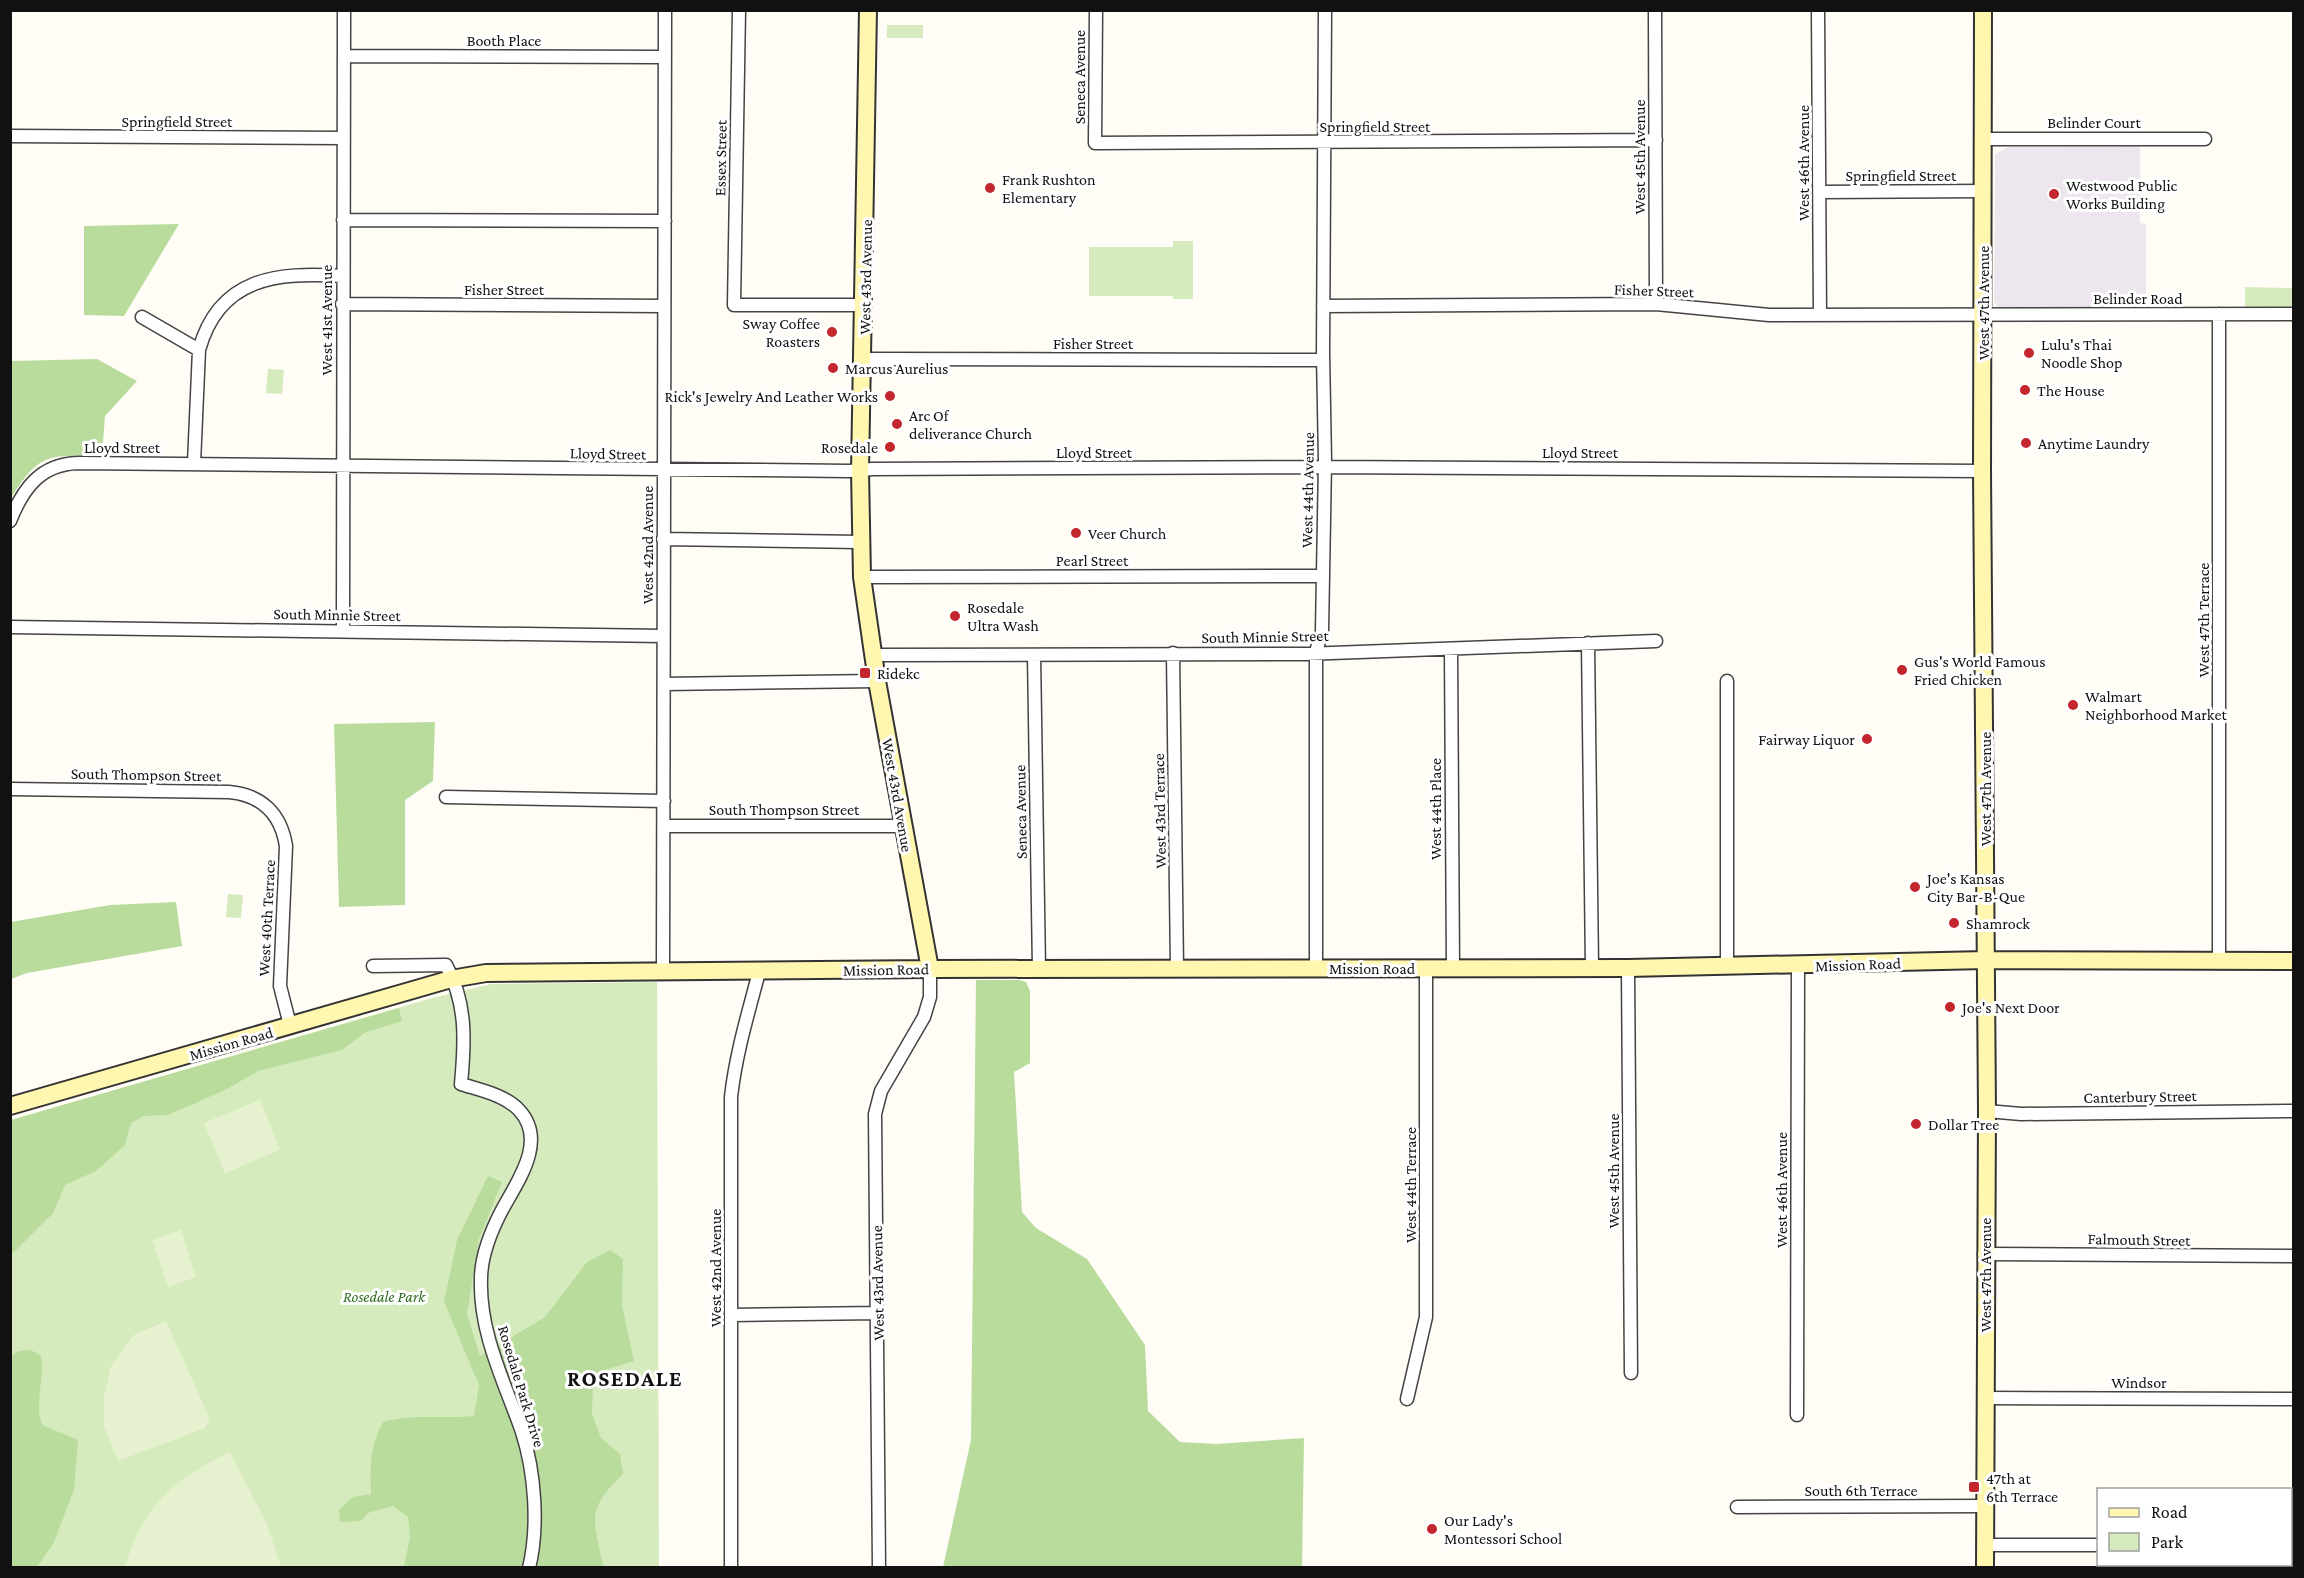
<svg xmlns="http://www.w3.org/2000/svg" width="2304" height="1578" viewBox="0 0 2304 1578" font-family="'Crimson Pro',serif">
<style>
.industrial{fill:#eee6ef}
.green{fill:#d5ebbd}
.forest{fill:#b9dc9c}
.pitch{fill:#e6f2cf}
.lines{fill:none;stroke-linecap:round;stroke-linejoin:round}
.street-casing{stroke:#444;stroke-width:15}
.secondary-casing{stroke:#333;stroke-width:20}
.street{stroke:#fff;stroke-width:12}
.secondary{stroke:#fff6b0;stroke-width:16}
.poi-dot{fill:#c4262e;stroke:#fff;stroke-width:2}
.labels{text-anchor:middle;stroke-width:6;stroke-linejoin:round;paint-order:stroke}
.street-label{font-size:16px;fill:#111;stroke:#fff}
.poi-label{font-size:16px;fill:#111;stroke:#fff;text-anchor:start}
.park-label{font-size:16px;font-style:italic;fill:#2f6b1f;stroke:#fff}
.district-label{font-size:22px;font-weight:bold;letter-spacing:1.5px;fill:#111;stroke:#fff}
</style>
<rect width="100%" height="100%" fill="#fffdf5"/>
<path class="industrial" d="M2140 146V223L2146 224V307H1997L1994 301 1995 154 2008 147Z"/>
<path class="green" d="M887 25H923V38H887Z
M1173 241H1193V299H1173V296H1089V247H1173Z
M2245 287 2293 288V310H2245Z
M268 369 284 370 282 394 266 393Z
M228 894 243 895 241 918 226 917Z
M657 982 659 1567 11 1568V1120L432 998 491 984Z"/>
<path class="forest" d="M179 224 124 316 84 315V226Z
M97 359 137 381 105 416 102 455C49 457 41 450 11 498V361Z
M435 722 433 781 405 800V905L339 907 334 724Z
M176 902 182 946 27 973 11 979V922L110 905Z
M976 980H1019L1026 982 1030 991V1063L1014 1072 1022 1212 1036 1228 1087 1259 1145 1345 1148 1411 1180 1442 1216 1444 1304 1438 1302 1567H943L971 1440Z
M399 1008 402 1021 364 1033 342 1050 258 1071 225 1090 168 1115 144 1116 131 1123 125 1145 96 1171 65 1185 53 1213 15 1251 11 1253V1120Z
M488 1176 502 1182 479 1239 467 1314 480 1356 545 1317 587 1262 610 1250 623 1259 622 1305 634 1361 605 1370 593 1386 592 1414 601 1438 620 1454 623 1474C585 1511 594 1518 603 1567H404L410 1537 408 1517 393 1506 368 1513 361 1521 340 1522 339 1510 353 1497 371 1494C370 1468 370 1445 383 1422 413 1414 444 1419 474 1416L479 1385 444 1302 457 1240Z
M31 1350 41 1356C45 1380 34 1401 42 1425L78 1440 74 1490 53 1544 37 1567H11V1360L13 1354 20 1351Z"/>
<path class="pitch" d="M260 1100 280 1150 225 1173 204 1123Z
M181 1230 196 1277 168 1287 152 1240Z
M166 1321 210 1419 205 1428 118 1461 104 1427V1396L111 1366 134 1335Z
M230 1452 267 1524 281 1567H125C142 1506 174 1479 230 1452Z"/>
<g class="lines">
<defs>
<path id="street" d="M739 10 734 305H865
M1096 10 1095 143 1656 140
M1655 10 1656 304
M1818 10 1820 315
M344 56 664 57
M10 136 343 138
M1982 139H2205
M1819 192 1983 191
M343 220 665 221
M342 304 664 306
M1323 306 1656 304 1769 315 2294 314
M2219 314V961
M142 317 199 350
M863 359 1323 360
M194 463 199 350C219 277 277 272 342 276
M10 521C23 488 41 464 78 463L849 471 872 469 1325 467 1982 471
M663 539 860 542
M862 577 1321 576
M10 627 663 636
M343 630 344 10
M1588 643 1592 968
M1451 650 1453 968
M1173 653 1177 969
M873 655 1305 654 1656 641
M1034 655 1039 969
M1727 681V967
M664 684 877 681
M10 789 229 792C262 795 281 814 286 846L280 986 290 1025
M446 797 664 801
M664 826H904
M373 966 446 965C467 1003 465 1041 461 1084 480 1090 505 1095 519 1110 548 1141 517 1182 502 1210 491 1231 481 1256 481 1279 479 1333 505 1383 522 1432 535 1472 539 1527 529 1568
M1628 968 1631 1373
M1316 969V652L1322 631 1325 462 1323 353 1325 10
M663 971 665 10
M1987 1111 2021 1114 2294 1111
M1984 1254 2294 1256
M731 1315 878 1313
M1985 1398 2294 1399
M1407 1399 1426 1317V968
M1797 1415 1798 966
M1737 1507 1986 1506
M2290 1543H2294
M1985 1545H2098
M731 1568V1097C736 1053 748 1014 759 972
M879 1568 875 1114 881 1091 924 1017 930 997V969"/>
<path id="secondary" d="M868 10 860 471 862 577 877 681 930 969
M1983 10 1982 471 1987 1111 1985 1568
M10 1106 451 979 486 973 930 969 1628 968 1985 960 2294 961"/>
</defs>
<use href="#street" class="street-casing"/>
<use href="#secondary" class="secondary-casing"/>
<use href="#street" class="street"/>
<use href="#secondary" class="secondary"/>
</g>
<g class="poi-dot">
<circle cx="990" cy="188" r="6"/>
<circle cx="2054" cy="194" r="6"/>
<circle cx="832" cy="332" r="6"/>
<circle cx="2029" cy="353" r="6"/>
<circle cx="833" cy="368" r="6"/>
<circle cx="2025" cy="390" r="6"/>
<circle cx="890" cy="396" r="6"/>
<circle cx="897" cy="424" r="6"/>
<circle cx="2026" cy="443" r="6"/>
<circle cx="890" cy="447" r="6"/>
<circle cx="1076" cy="533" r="6"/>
<circle cx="955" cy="616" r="6"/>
<circle cx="1902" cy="670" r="6"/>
<rect x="859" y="667" width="12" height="12" rx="3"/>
<circle cx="2073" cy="705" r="6"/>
<circle cx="1867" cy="739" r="6"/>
<circle cx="1915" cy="887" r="6"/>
<circle cx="1954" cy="923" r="6"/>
<circle cx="1950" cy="1007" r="6"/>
<circle cx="1916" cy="1124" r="6"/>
<rect x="1968" y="1481" width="12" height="12" rx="3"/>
<circle cx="1432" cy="1529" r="6"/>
</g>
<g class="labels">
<g class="street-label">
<text x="504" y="46">Booth Place</text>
<text transform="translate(1079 77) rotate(-90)" y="6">Seneca Avenue</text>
<text x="177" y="127">Springfield Street</text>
<text x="2094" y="128">Belinder Court</text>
<text x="1375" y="132">Springfield Street</text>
<text transform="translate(1639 157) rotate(-90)" y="6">West 45th Avenue</text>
<text transform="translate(720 158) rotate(-89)" y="6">Essex Street</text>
<text transform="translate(1803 163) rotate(-90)" y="6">West 46th Avenue</text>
<text x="1901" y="181">Springfield Street</text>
<text transform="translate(865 277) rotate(-89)" y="6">West 43rd Avenue</text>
<text x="504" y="295">Fisher Street</text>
<text transform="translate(1654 290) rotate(2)" y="6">Fisher Street</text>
<text x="2138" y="304">Belinder Road</text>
<text transform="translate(1983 303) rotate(-90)" y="6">West 47th Avenue</text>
<text transform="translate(326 320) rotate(-90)" y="6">West 41st Avenue</text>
<text x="1093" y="349">Fisher Street</text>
<text x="122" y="453">Lloyd Street</text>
<text x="1094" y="458">Lloyd Street</text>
<text x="1580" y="458">Lloyd Street</text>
<text transform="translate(608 453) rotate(1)" y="6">Lloyd Street</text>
<text transform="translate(1307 490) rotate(-89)" y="6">West 44th Avenue</text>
<text transform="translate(647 545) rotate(-90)" y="6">West 42nd Avenue</text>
<text x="1092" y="566">Pearl Street</text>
<text transform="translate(337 614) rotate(1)" y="6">South Minnie Street</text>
<text transform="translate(2203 620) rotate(-90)" y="6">West 47th Terrace</text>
<text transform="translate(1265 636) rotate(-1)" y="6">South Minnie Street</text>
<text transform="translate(146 774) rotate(1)" y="6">South Thompson Street</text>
<text transform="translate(1985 789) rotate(-90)" y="6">West 47th Avenue</text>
<text transform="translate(898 795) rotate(80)" y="6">West 43rd Avenue</text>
<text x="784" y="815">South Thompson Street</text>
<text transform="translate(1435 809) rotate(-90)" y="6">West 44th Place</text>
<text transform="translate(1159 811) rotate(-91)" y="6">West 43rd Terrace</text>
<text transform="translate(1020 812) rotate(-91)" y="6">Seneca Avenue</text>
<text transform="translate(266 918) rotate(-87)" y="6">West 40th Terrace</text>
<text transform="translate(1858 964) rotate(-2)" y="6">Mission Road</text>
<text x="1372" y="974">Mission Road</text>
<text transform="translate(886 969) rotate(-1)" y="6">Mission Road</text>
<text transform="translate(231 1043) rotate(-16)" y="6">Mission Road</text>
<text transform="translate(2140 1096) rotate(-1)" y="6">Canterbury Street</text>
<text transform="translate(1613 1171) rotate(-90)" y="6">West 45th Avenue</text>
<text transform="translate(1410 1185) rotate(-90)" y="6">West 44th Terrace</text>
<text transform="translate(1781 1190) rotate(-90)" y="6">West 46th Avenue</text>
<text transform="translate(2139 1239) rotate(1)" y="6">Falmouth Street</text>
<text transform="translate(715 1268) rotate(-90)" y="6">West 42nd Avenue</text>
<text transform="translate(1985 1275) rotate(-90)" y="6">West 47th Avenue</text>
<text transform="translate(877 1283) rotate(-91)" y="6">West 43rd Avenue</text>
<text x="2139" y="1388">Windsor</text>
<text transform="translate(522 1386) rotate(73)" y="6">Rosedale Park Drive</text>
<text x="1861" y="1496">South 6th Terrace</text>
</g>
<g class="poi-label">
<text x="1002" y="185">Frank Rushton<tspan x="1002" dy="18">Elementary</tspan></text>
<text x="2066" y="191">Westwood Public<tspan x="2066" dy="18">Works Building</tspan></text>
<text x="820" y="329" text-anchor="end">Sway Coffee<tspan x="820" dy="18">Roasters</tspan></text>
<text x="2041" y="350">Lulu's Thai<tspan x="2041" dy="18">Noodle Shop</tspan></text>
<text x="845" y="374">Marcus Aurelius</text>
<text x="2037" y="396">The House</text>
<text x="878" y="402" text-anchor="end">Rick's Jewelry And Leather Works</text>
<text x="909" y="421">Arc Of<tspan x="909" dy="18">deliverance Church</tspan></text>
<text x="2038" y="449">Anytime Laundry</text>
<text x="878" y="453" text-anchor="end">Rosedale</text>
<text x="1088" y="539">Veer Church</text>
<text x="967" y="613">Rosedale<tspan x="967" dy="18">Ultra Wash</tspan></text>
<text x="1914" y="667">Gus's World Famous<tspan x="1914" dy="18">Fried Chicken</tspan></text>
<text x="877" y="679">Ridekc</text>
<text x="2085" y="702">Walmart<tspan x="2085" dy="18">Neighborhood Market</tspan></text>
<text x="1855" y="745" text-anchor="end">Fairway Liquor</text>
<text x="1927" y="884">Joe's Kansas<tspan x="1927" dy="18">City Bar-B-Que</tspan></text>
<text x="1966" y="929">Shamrock</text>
<text x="1962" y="1013">Joe's Next Door</text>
<text x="1928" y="1130">Dollar Tree</text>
<text x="1986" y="1484">47th at<tspan x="1986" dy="18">6th Terrace</tspan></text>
<text x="1444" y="1526">Our Lady's<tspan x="1444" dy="18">Montessori School</tspan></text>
</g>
<g class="park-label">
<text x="384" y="1302">Rosedale Park</text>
</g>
<g class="district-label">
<text x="625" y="1386">ROSEDALE</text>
</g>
</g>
<rect width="2304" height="1578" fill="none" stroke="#111111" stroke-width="24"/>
<rect x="2097" y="1488" width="195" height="78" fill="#ffffff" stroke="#a0a0a0" stroke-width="1.5"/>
<rect x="2109" y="1508" width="30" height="9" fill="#fff6b0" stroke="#a0a0a0" stroke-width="1.5"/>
<text x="2151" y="1518" font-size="18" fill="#111111">Road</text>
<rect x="2109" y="1533" width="30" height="18" fill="#d5ebbd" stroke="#a0a0a0" stroke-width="1.5"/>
<text x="2151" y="1548" font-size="18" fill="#111111">Park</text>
</svg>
